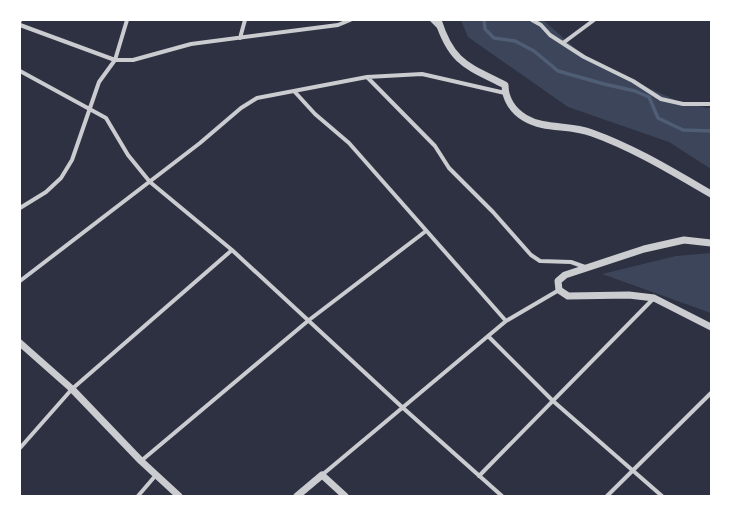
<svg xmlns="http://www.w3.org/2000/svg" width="731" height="516" viewBox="0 0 731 516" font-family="Quicksand,sans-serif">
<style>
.green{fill:#3c4559}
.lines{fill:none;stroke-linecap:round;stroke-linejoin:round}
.stream{stroke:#4f5d75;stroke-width:3.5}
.minor{stroke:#caccd0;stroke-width:4}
.tertiary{stroke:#caccd0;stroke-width:7}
</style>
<rect width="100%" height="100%" fill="#2d3142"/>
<path class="green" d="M461 20H543L592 63 680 102 707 108H711V169L669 142 568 107 468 37Z
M711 253V313L602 274 676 256Z"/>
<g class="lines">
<path class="stream" d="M484 20 485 29 494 38 515 41 534 51 558 71 604 84 635 91 649 97 658 118 683 130 711 131"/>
<path class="minor" d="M432 20 440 28
M532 20 541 25 550 35 584 57 633 81 661 99 683 104H711
M20 21V20
M20 25 115 60H133L191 44 338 25 350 20
M240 38 245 20
M563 43 594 20
M20 71 106 118 128 155 150 182 232 250 402 407 502 496
M367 77 435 146 449 168 493 212 531 255 540 261 571 262 585 267
M294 91 315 114 349 143 506 321
M20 208 46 192 61 178 72 160 99 82 115 60 127 20
M20 281 200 143 241 108 257 98 367 77 422 74 505 93
M488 336 553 401 662 496
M20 448 72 389 232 250
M141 461 309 320 426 231
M322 475 506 321 559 290
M479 476 654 298
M138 496 156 475
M607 496 711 393"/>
<path class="tertiary" d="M438 20C452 64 468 66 505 85 505 99 513 111 525 118 545 130 569 124 592 133 634 148 673 172 711 194
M711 243 684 240 644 249 565 275 558 281 559 290 568 296 629 295 654 298 711 327
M20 343 72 389 141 461 179 496
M297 496 322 475 345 496"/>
</g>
<rect width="731" height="516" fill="none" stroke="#ffffff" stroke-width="42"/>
</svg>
